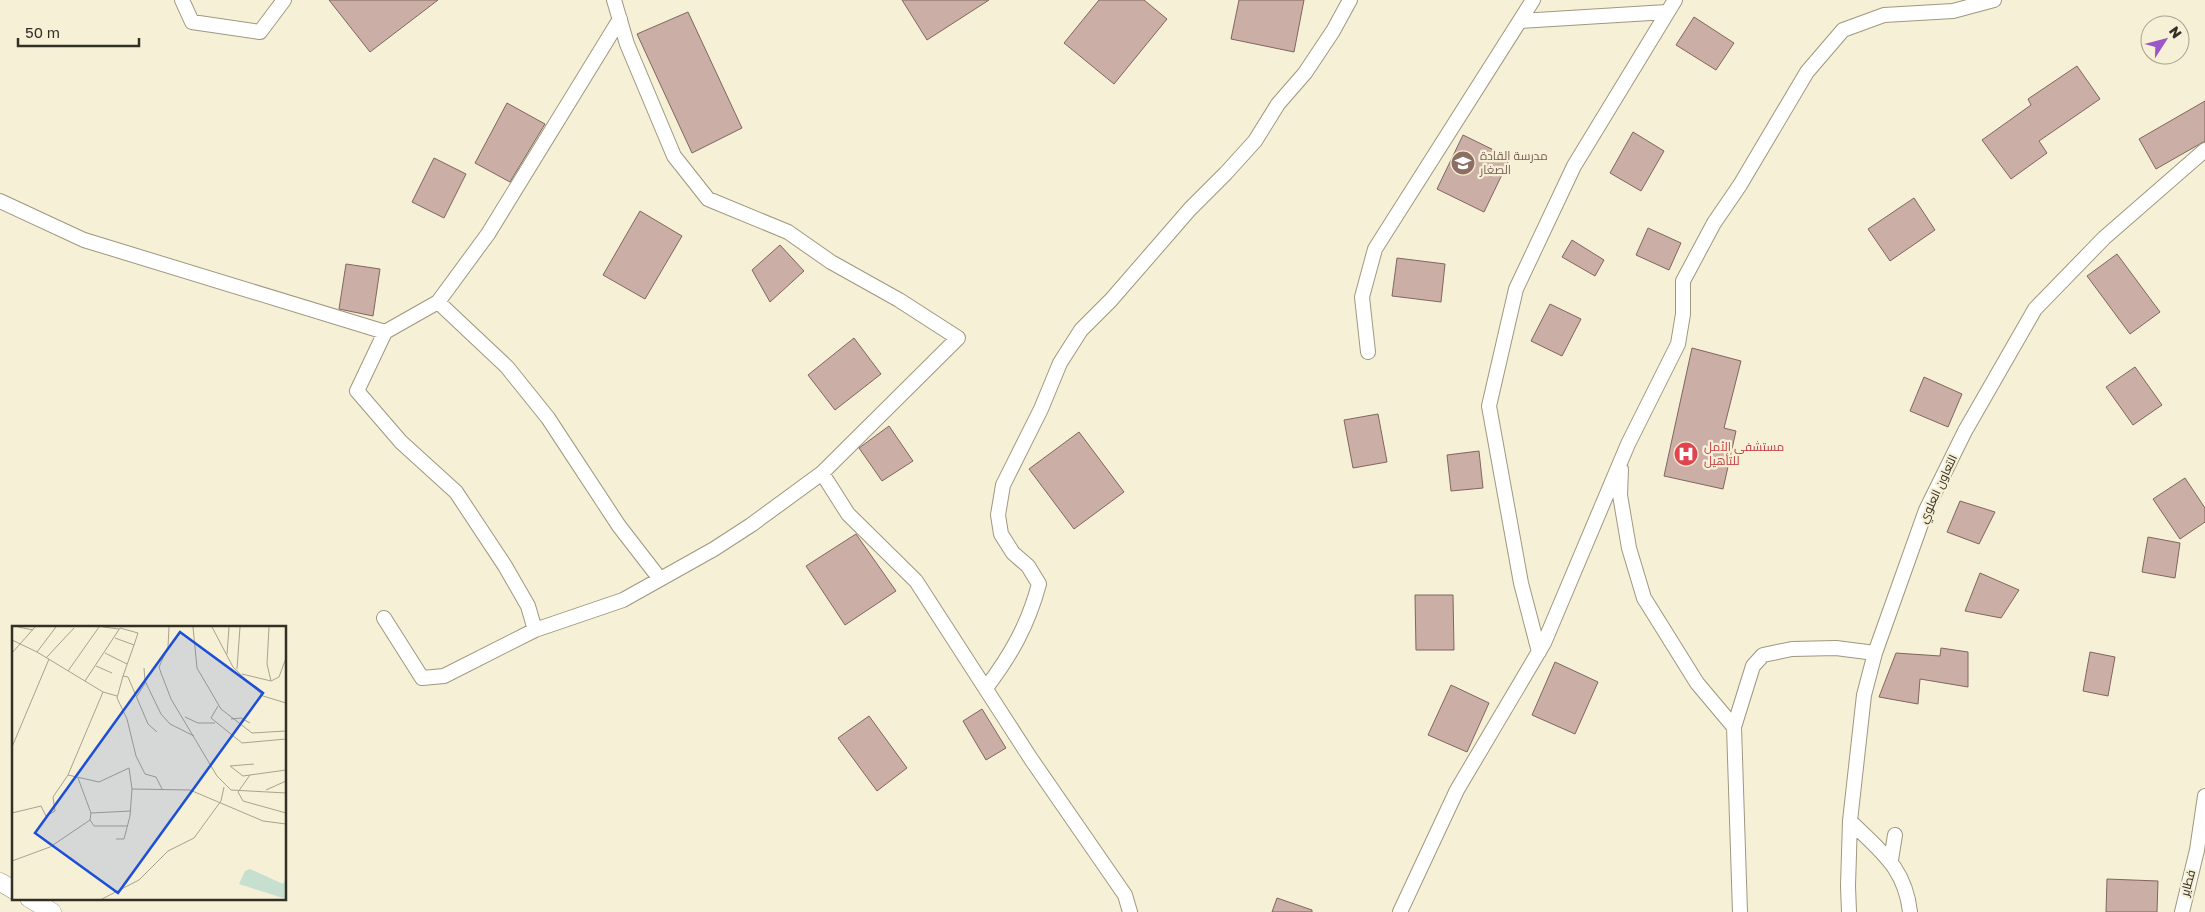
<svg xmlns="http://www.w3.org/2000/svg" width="2205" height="912" viewBox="0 0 2205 912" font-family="'Golos Text',Cairo,sans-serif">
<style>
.building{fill:#cbaea5;stroke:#80665f}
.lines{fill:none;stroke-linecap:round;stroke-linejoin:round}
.minor-casing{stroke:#9d987f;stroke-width:16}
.tertiary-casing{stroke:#9d987f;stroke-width:19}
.minor{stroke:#fff;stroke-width:14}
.tertiary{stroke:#fff;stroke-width:18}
.labels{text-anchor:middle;stroke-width:4.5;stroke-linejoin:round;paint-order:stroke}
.education-label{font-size:12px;fill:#785e54;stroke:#f6f0d6;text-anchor:start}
.health-label{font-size:12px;fill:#be3a42;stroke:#f6f0d6;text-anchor:start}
.street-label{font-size:12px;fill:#322f25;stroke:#f6f0d6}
.inset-road{fill:none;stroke:#a8a38f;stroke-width:1}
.view{fill:#1d4ed8;fill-opacity:0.15;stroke:#1d4ed8;stroke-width:2.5}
.inset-edge{fill:none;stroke:#322f25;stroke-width:2.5}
</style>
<rect width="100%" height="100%" fill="#f6f0d6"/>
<path class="building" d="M329 0H438L370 52Z
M902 0H989L927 40Z
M1099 0H1144L1167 19 1114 84 1064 43Z
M1239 0H1304L1294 52 1231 39Z
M688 12 742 128 692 153 637 34Z
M1694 17 1734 43 1716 70 1676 45Z
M2077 66 2100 99 2039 141 2047 153 2011 179 1982 140 2031 105 2028 99Z
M2205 101V141L2156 169 2139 139Z
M507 103 545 124 510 182 475 163Z
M1633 132 1664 151 1641 191 1610 173Z
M1463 135 1510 158 1484 212 1437 189Z
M434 158 466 174 444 218 412 202Z
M1914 198 1935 230 1890 261 1868 229Z
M640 211 682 236 645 299 603 275Z
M1648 228 1681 243 1669 270 1636 255Z
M1572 240 1604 260 1595 276 1562 257Z
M780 245 804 271 770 302 752 270Z
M2117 254 2160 312 2130 334 2087 276Z
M1397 258 1445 264 1441 302 1392 296Z
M346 264 380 269 373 316 339 309Z
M1550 304 1581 319 1562 356 1531 341Z
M854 338 881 374 835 410 808 375Z
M1692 348 1741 361 1724 428 1736 431 1723 489 1664 476Z
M2135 367 2162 405 2133 425 2106 387Z
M1924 377 1962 394 1948 427 1910 411Z
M1378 414 1387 462 1353 468 1344 420Z
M889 426 913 461 882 481 859 448Z
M1079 432 1124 492 1074 529 1029 469Z
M1479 451 1483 488 1451 491 1447 455Z
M2185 478 2205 508V522L2180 539 2153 499Z
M1960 501 1995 512 1979 544 1947 532Z
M856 534 896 591 845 625 806 566Z
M2148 537 2180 543 2175 578 2142 572Z
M1980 573 2019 590 2001 618 1965 611Z
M1415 595H1453L1454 650H1416Z
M1941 648 1968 652V687L1920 679 1918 704 1879 697 1896 653 1940 656Z
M2090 652 2115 657 2108 696 2083 691Z
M1555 662 1598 682 1575 734 1532 715Z
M1451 685 1489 703 1467 752 1428 735Z
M982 709 1006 748 986 760 963 721Z
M869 716 907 768 877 791 838 738Z
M2107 879 2158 881 2157 912H2106Z
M1277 898 1312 910V912H1272Z"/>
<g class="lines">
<defs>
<path id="minor" d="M182 0 192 22 260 32 284 0
M1521 21 1667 12
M0 201 84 240 385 332 438 302 488 234 620 19
M438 302 507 367 548 418 619 526 660 579
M385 332 357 391 401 442 456 492 505 566 528 606 535 630
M1368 352 1362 297 1375 249 1533 0
M1621 469 1620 495 1629 548 1644 598 1697 683 1734 727
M822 473 848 514 916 581 1031 759 1125 895 1130 912
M384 618 422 678 444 676 535 630 623 600 714 549 751 525 822 473 958 338 899 300 831 262 788 232 708 199 674 156 627 44 614 0
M1539 652 1521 583 1489 406 1516 289 1574 166 1675 0
M986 688C1011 655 1028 625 1039 584L1028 566 1013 553 1001 534 998 515 1003 485 1041 409 1060 363 1081 330 1111 300 1190 209 1226 173 1255 141 1278 104 1305 73 1333 31 1350 0
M1850 821C1880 851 1905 867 1910 912
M1891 860 1895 835
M1400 912 1457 790 1544 643 1628 444 1678 344 1683 314V281L1714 223 1740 185 1807 72 1843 30 1884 15 1953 11 1994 0
M1740 912 1734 727 1753 666 1763 655 1792 649 1836 648 1875 653
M1849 912 1848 886 1850 821 1864 695 1875 653 1926 510 1965 431 2035 309 2104 238 2205 150
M2182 912 2197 850 2205 796"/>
<path id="tertiary" d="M0 882 14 890
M29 898 52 912"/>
</defs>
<use href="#minor" class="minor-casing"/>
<use href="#tertiary" class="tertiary-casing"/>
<use href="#minor" class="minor"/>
<use href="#tertiary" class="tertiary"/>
</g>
<defs>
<symbol id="school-disc" viewBox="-11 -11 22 22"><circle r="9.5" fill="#8d6e63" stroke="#f6f0d6"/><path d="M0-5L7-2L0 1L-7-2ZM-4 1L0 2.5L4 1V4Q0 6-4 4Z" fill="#fff"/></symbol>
<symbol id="hospital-disc" viewBox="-11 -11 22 22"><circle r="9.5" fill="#e0444e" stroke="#f6f0d6"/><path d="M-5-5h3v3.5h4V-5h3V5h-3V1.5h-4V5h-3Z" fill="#fff"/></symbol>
</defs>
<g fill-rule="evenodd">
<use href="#school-disc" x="1449" y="149" width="28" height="28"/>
<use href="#hospital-disc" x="1672" y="440" width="28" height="28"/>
</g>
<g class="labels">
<g class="education-label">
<text x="1480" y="160">مدرسة القادة<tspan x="1480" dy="14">الصغار</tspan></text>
</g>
<g class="health-label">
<text x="1704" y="451">مستشفى الأمل<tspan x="1704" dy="14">للتأهيل</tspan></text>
</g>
<g class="street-label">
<text transform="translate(1938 489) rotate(-65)" y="4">التعاون العلوي</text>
<text transform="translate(2188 883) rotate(-75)" y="4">فطاير</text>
</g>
</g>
<g transform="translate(12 626)">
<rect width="274" height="274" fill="#f6f0d6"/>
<path d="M238 243 271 258 274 252V273L227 258 233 245Z" fill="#c6dfce"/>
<path class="inset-road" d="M6 1 21 4M44 1 25 26 91 66 105 70M91 1 107 3M157 1 156 21 147 41 149 47 159 73 205 150 219 164 274 167M181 1 185 42 209 83 240 107 274 105M200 1 221 41 251 70 274 77M257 1 255 38 259 55M103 12 122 19 111 50M0 14 25 26M0 27 23 1M93 27 115 38M215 28 217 1M34 32 62 2M84 40 100 47M132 42 133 55 149 88 158 98 182 110M225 43 228 1M56 45 87 1M230 48 259 55M73 55 108 2 126 7 122 19M259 55 267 51 274 32M125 70 134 56M206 80 199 92 230 117 274 113M173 91 186 97H203M219 93 229 92 238 97M145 106 136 98 116 51 111 50 105 72 115 93 124 130 133 148 144 151 150 163M0 121 37 33M218 140 231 150 274 144M218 140 242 138M56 149 87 156 117 142 120 163 118 190 112 213H104M120 163 178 164 251 195 274 198M254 164 274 155M226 166 231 175 274 187M226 166 238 149M0 187 29 180 34 190 43 185 41 171 56 149 91 66M79 187 119 185M78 194 82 200H115M0 235 38 221 78 194 79 187 66 152M90 273 127 254 156 225 182 212 209 175 212 161"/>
<path class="view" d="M168 6 251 67 106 267 23 207Z"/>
<rect width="274" height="274" class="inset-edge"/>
</g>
<g transform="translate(2165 40) rotate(54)"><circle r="24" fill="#f6f0d6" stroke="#a8a38f"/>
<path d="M0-4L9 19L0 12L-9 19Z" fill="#9b56ca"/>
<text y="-8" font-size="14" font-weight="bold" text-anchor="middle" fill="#322f25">N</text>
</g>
<path d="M18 38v8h121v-8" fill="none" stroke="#322f25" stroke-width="2.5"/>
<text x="25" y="38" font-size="15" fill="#322f25" stroke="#f6f0d6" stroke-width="4" paint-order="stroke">50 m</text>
</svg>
